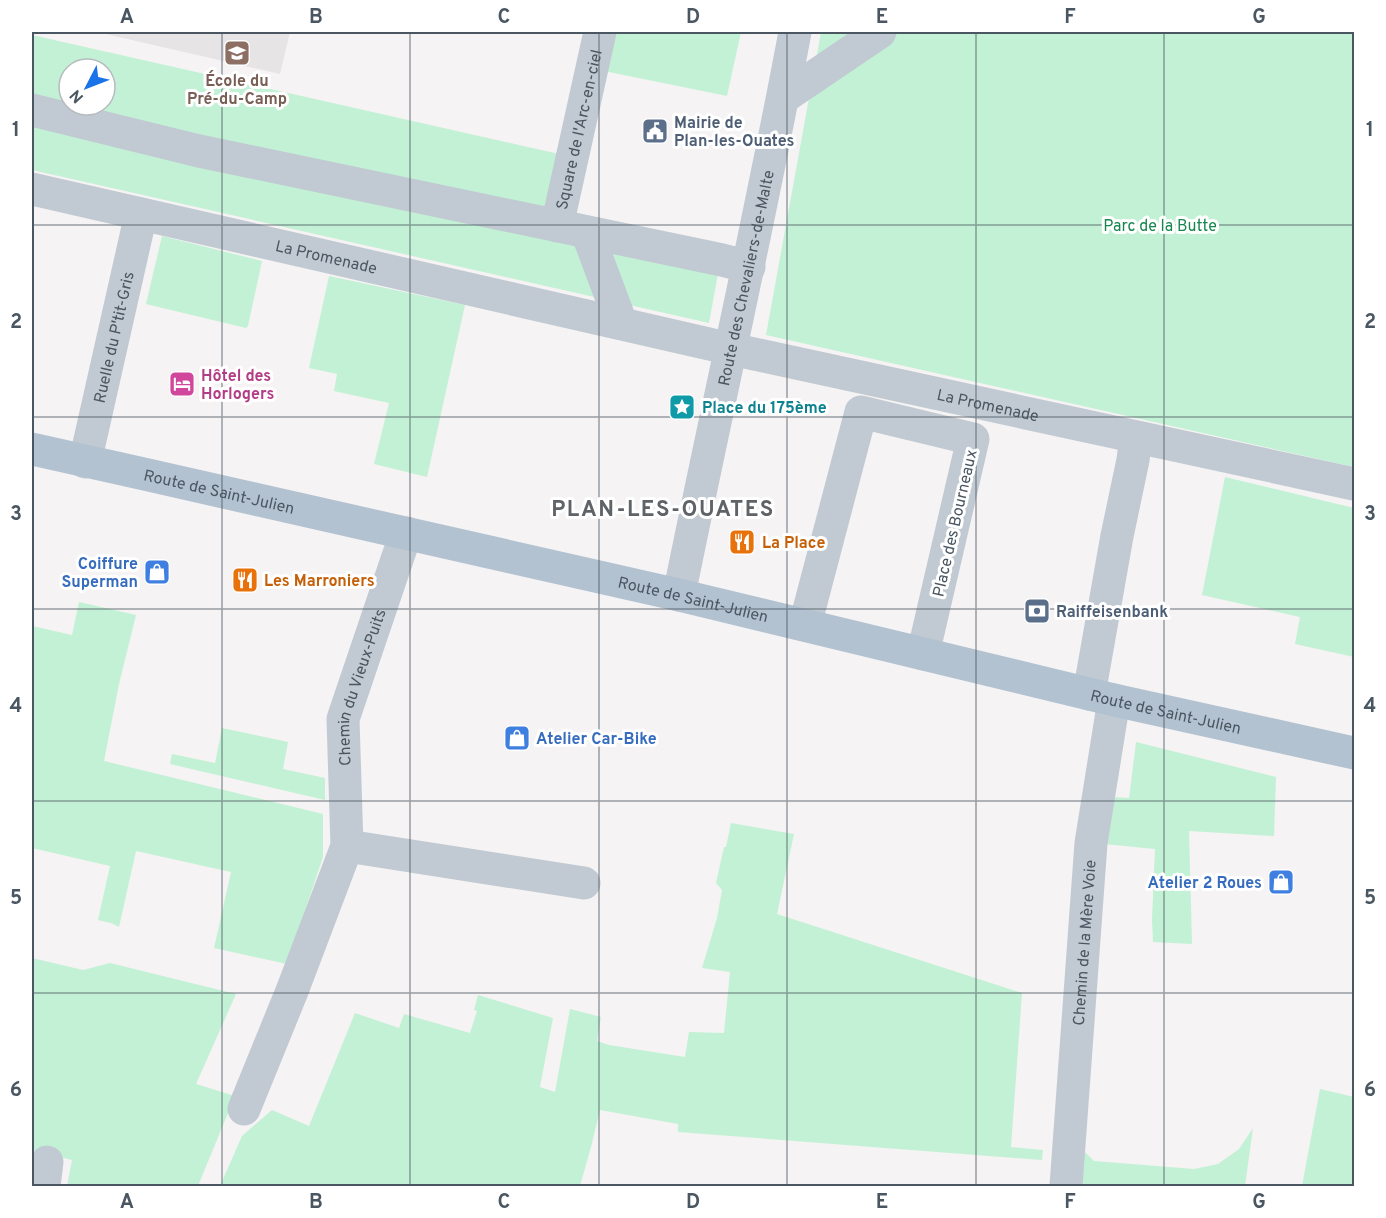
<svg xmlns="http://www.w3.org/2000/svg" width="1386" height="1218" viewBox="0 0 1386 1218" font-family="Overpass,sans-serif">
<style>
.education{fill:#e6e4e5}
.green{fill:#c3f1d5;fill-rule:evenodd}
.lines{fill:none;stroke-linecap:round;stroke-linejoin:round}
.minor{stroke:#c1cad2;stroke-width:33}
.major{stroke:#b3c2d1;stroke-width:33}
.grid{fill:none;stroke:#4a5661;stroke-width:1.5;stroke-opacity:0.55}
.labels{text-anchor:middle;stroke-width:6;stroke-linejoin:round;paint-order:stroke}
.education-label{font-size:16px;font-weight:bold;fill:#785e54;stroke:#fff}
.service-label{font-size:16px;font-weight:bold;fill:#4e5e75;stroke:#fff;text-anchor:start}
.street-label{font-size:16px;fill:#4a5661;stroke:#fff}
.park-label{font-size:16px;fill:#17864f;stroke:#fff}
.hotel-label{font-size:16px;font-weight:bold;fill:#b23c85;stroke:#fff;text-anchor:start}
.culture-label{font-size:16px;font-weight:bold;fill:#0d838f;stroke:#fff;text-anchor:start}
.food-label{font-size:16px;font-weight:bold;fill:#c56008;stroke:#fff;text-anchor:start}
.shop-label{font-size:16px;font-weight:bold;fill:#366cbe;stroke:#fff;text-anchor:end}
.district-label{font-size:22px;font-weight:bold;letter-spacing:1.5px;fill:#5f6368;stroke:#fff}
.neatline{fill:none;stroke:#4a5661;stroke-width:2}
.grid-label{font-size:20px;text-anchor:middle;font-weight:bold;fill:#4a5661}
</style>
<rect width="100%" height="100%" fill="#f5f3f3"/>
<path class="education" d="M97 32H290L280 74Z"/>
<path class="green" d="M613 32H741L727 96 604 71Z
M821 32H1354V467L766 335Z
M32 35 559 154 542 235 718 274 709 323 32 170ZM69 69H105V105H69Z
M162 236 262 261 248 326 246 328 146 304Z
M329 276 465 305 427 477 374 464 389 403 334 391 337 374 309 368Z
M1225 477 1354 508V657L1295 644 1300 617 1202 595Z
M79 602 136 615 119 684 104 761 323 814V857L287 964 214 948 231 872 136 851 119 927 111 923 98 920 110 866 32 848V626L72 635Z
M222 728 288 742 283 769 325 778V800L170 764 172 754 215 763Z
M1136 742 1276 777 1274 836 1189 831 1192 944 1153 942 1152 920 1155 849 1104 844 1110 797 1129 798Z
M731 823 794 834 777 914 1022 993 1011 1147 1043 1150 1042 1160 678 1132V1124L600 1110 591 1147 580 1186H220L242 1136 272 1110 309 1126 355 1013 399 1028 404 1014 470 1033 477 1011 474 1010 478 995 553 1018 540 1087 555 1092 570 1009 601 1017 597 1041 609 1045 685 1057 689 1032 724 1033 730 972 702 968 717 918 722 890 716 883 724 847H726Z
M32 958 83 970 110 963 236 994 196 1084 235 1096 198 1186H67L72 1160 32 1150Z
M1320 1089 1354 1097V1186H1302Z
M1253 1128 1245 1186H1082L1080 1147 1094 1161 1194 1169 1218 1164 1239 1149Z"/>
<g class="lines">
<g class="minor">
<path d="M784 97 880 32"/>
<path d="M32 110 199 151 722 260 749 267"/>
<path id="s1" d="M32 189 731 349 1354 484"/>
<path id="s2" d="M557 226 600 32"/>
<path d="M587 232 621 323"/>
<path id="s3" d="M85 462 141 214"/>
<path id="s4" d="M679 595C717 407 760 220 795 32"/>
<path d="M805 625 861 412 973 439 923 654"/>
<path d="M1089 694 1117 536 1133 460 1136 437"/>
<path d="M347 846 584 883"/>
<path id="s5" d="M244 1109 292 991 347 846 343 719 406 533"/>
<path d="M44 1186 47 1162"/>
<path id="s6" d="M1066 1186 1091 843 1114 700"/>
</g>
<path class="major" id="s7" d="M32 449 144 474 679 595 1114 700 1354 753"/>
</g>
<path class="grid" d="M222 32V1186M410 32V1186M599 32V1186M787 32V1186M976 32V1186M1164 32V1186M32 225H1354M32 417H1354M32 609H1354M32 801H1354M32 993H1354"/>
<defs>
<symbol id="school-square" viewBox="-11 -11 22 22"><rect x="-9" y="-9" width="18" height="18" rx="4" fill="#8d6e63" stroke="#fff"/><path d="M0-5L7-2L0 1L-7-2ZM-4 1L0 2.5L4 1V4Q0 6-4 4Z" fill="#fff"/></symbol>
<symbol id="civic-square" viewBox="-11 -11 22 22"><rect x="-9" y="-9" width="18" height="18" rx="4" fill="#5c6f8a" stroke="#fff"/><path d="M-.6-6.5H3V-4.5H.6V-3L4-1V1h2V6H-6V1h2V-1L-.6-3ZM-1.2 2.5V6h2.4V2.5Z" fill="#fff"/></symbol>
<symbol id="hotel-square" viewBox="-11 -11 22 22"><rect x="-9" y="-9" width="18" height="18" rx="4" fill="#d1479c" stroke="#fff"/><path d="M-6-4.5h1.5V1H6V5H4.5V3h-9V5H-6ZM-4 0a1.8 1.8 0 1 1 3.6 0ZM.5 0V-2.5h3Q6-2.5 6 0Z" fill="#fff"/></symbol>
<symbol id="sight-square" viewBox="-11 -11 22 22"><rect x="-9" y="-9" width="18" height="18" rx="4" fill="#0f9aa8" stroke="#fff"/><path d="M0-6L1.8-2.2L6-1.7L2.9 1.2L3.7 5.4L0 3.3L-3.7 5.4L-2.9 1.2L-6-1.7L-1.8-2.2Z" fill="#fff"/></symbol>
<symbol id="restaurant-square" viewBox="-11 -11 22 22"><rect x="-9" y="-9" width="18" height="18" rx="4" fill="#e8710a" stroke="#fff"/><path d="M-5-6h1v4h1v-4h1v4h1v-4h1v5L-1.5 .5V6h-2V.5L-5-1ZM5-6V6H3V1.5H1.5Q1.5-4 5-6Z" fill="#fff"/></symbol>
<symbol id="shop-square" viewBox="-11 -11 22 22"><rect x="-9" y="-9" width="18" height="18" rx="4" fill="#3f7fe0" stroke="#fff"/><path d="M-5-2.5h2.3a2.7 3.5 0 0 1 5.4 0H5L5.5 6h-11ZM-1.5-2.5h3a1.5 2.3 0 0 0-3 0Z" fill="#fff"/></symbol>
<symbol id="bank-square" viewBox="-11 -11 22 22"><rect x="-9" y="-9" width="18" height="18" rx="4" fill="#5c6f8a" stroke="#fff"/><path d="M-6-4H6V4H-6ZM0-2.3a2.3 2.3 0 1 0 0 4.6a2.3 2.3 0 1 0 0-4.6Z" fill="#fff"/></symbol>
</defs>
<g fill-rule="evenodd">
<use href="#school-square" x="222" y="38" width="30" height="30"/>
<use href="#civic-square" x="640" y="116" width="30" height="30"/>
<use href="#hotel-square" x="167" y="369" width="30" height="30"/>
<use href="#sight-square" x="667" y="392" width="30" height="30"/>
<use href="#restaurant-square" x="727" y="527" width="30" height="30"/>
<use href="#shop-square" x="142" y="557" width="30" height="30"/>
<use href="#restaurant-square" x="230" y="565" width="30" height="30"/>
<use href="#bank-square" x="1022" y="596" width="30" height="30"/>
<use href="#shop-square" x="502" y="723" width="30" height="30"/>
<use href="#shop-square" x="1266" y="867" width="30" height="30"/>
</g>
<g class="labels">
<g class="education-label">
<text x="237" y="86">École du<tspan x="237" dy="18">Pré-du-Camp</tspan></text>
</g>
<g class="service-label">
<text x="674" y="128">Mairie de<tspan x="674" dy="18">Plan-les-Ouates</tspan></text>
<text x="1056" y="617">Raiffeisenbank</text>
</g>
<g class="street-label">
<text dy="6" stroke="none"><textPath href="#s2" startOffset="99">Square de l'Arc-en-ciel</textPath></text>
<text dy="6" stroke="none"><textPath href="#s1" startOffset="302">La Promenade</textPath></text>
<text dy="6" stroke="none"><textPath href="#s4" startOffset="324">Route des Chevaliers-de-Malte</textPath></text>
<text dy="6" stroke="none"><textPath href="#s3" startOffset="128">Ruelle du P'tit-Gris</textPath></text>
<text dy="6" stroke="none"><textPath href="#s1" startOffset="980">La Promenade</textPath></text>
<text dy="6" stroke="none"><textPath href="#s7" startOffset="192">Route de Saint-Julien</textPath></text>
<text transform="translate(954 523) rotate(-77)" y="6">Place des Bourneaux</text>
<text dy="6" stroke="none"><textPath href="#s7" startOffset="678">Route de Saint-Julien</textPath></text>
<text dy="6" stroke="none"><textPath href="#s5" startOffset="444">Chemin du Vieux-Puits</textPath></text>
<text dy="6" stroke="none"><textPath href="#s7" startOffset="1164">Route de Saint-Julien</textPath></text>
<text dy="6" stroke="none"><textPath href="#s6" startOffset="244">Chemin de la Mère Voie</textPath></text>
</g>
<g class="park-label">
<text x="1160" y="231">Parc de la Butte</text>
</g>
<g class="hotel-label">
<text x="201" y="381">Hôtel des<tspan x="201" dy="18">Horlogers</tspan></text>
</g>
<g class="culture-label">
<text x="702" y="413">Place du 175ème</text>
</g>
<g class="food-label">
<text x="762" y="548">La Place</text>
<text x="264" y="586">Les Marroniers</text>
</g>
<g class="shop-label">
<text x="138" y="569">Coiffure<tspan x="138" dy="18">Superman</tspan></text>
<text x="536" y="744" text-anchor="start">Atelier Car-Bike</text>
<text x="1262" y="888">Atelier 2 Roues</text>
</g>
<g class="district-label">
<text x="663" y="516">PLAN-LES-OUATES</text>
</g>
</g>
<rect width="1386" height="1218" fill="none" stroke="#ffffff" stroke-width="66"/>
<g transform="translate(87 87) rotate(228)"><circle r="28" fill="#ffffff" stroke="#b7bbc0" stroke-width="1.5"/>
<path d="M0-4.5L10 22L0 15L-10 22Z" fill="#1a73e8"/>
<text y="-9" font-size="16" font-weight="bold" text-anchor="middle" fill="#4a5661">N</text>
</g>
<rect x="33" y="33" width="1320" height="1152" class="neatline"/>
<g class="grid-label">
<text x="127" y="23">A</text>
<text x="316" y="23">B</text>
<text x="504" y="23">C</text>
<text x="693" y="23">D</text>
<text x="882" y="23">E</text>
<text x="1070" y="23">F</text>
<text x="1259" y="23">G</text>
<text x="16" y="136">1</text>
<text x="1370" y="136">1</text>
<text x="16" y="328">2</text>
<text x="1370" y="328">2</text>
<text x="16" y="520">3</text>
<text x="1370" y="520">3</text>
<text x="16" y="712">4</text>
<text x="1370" y="712">4</text>
<text x="16" y="904">5</text>
<text x="1370" y="904">5</text>
<text x="16" y="1096">6</text>
<text x="1370" y="1096">6</text>
<text x="127" y="1208">A</text>
<text x="316" y="1208">B</text>
<text x="504" y="1208">C</text>
<text x="693" y="1208">D</text>
<text x="882" y="1208">E</text>
<text x="1070" y="1208">F</text>
<text x="1259" y="1208">G</text>
</g>
</svg>
